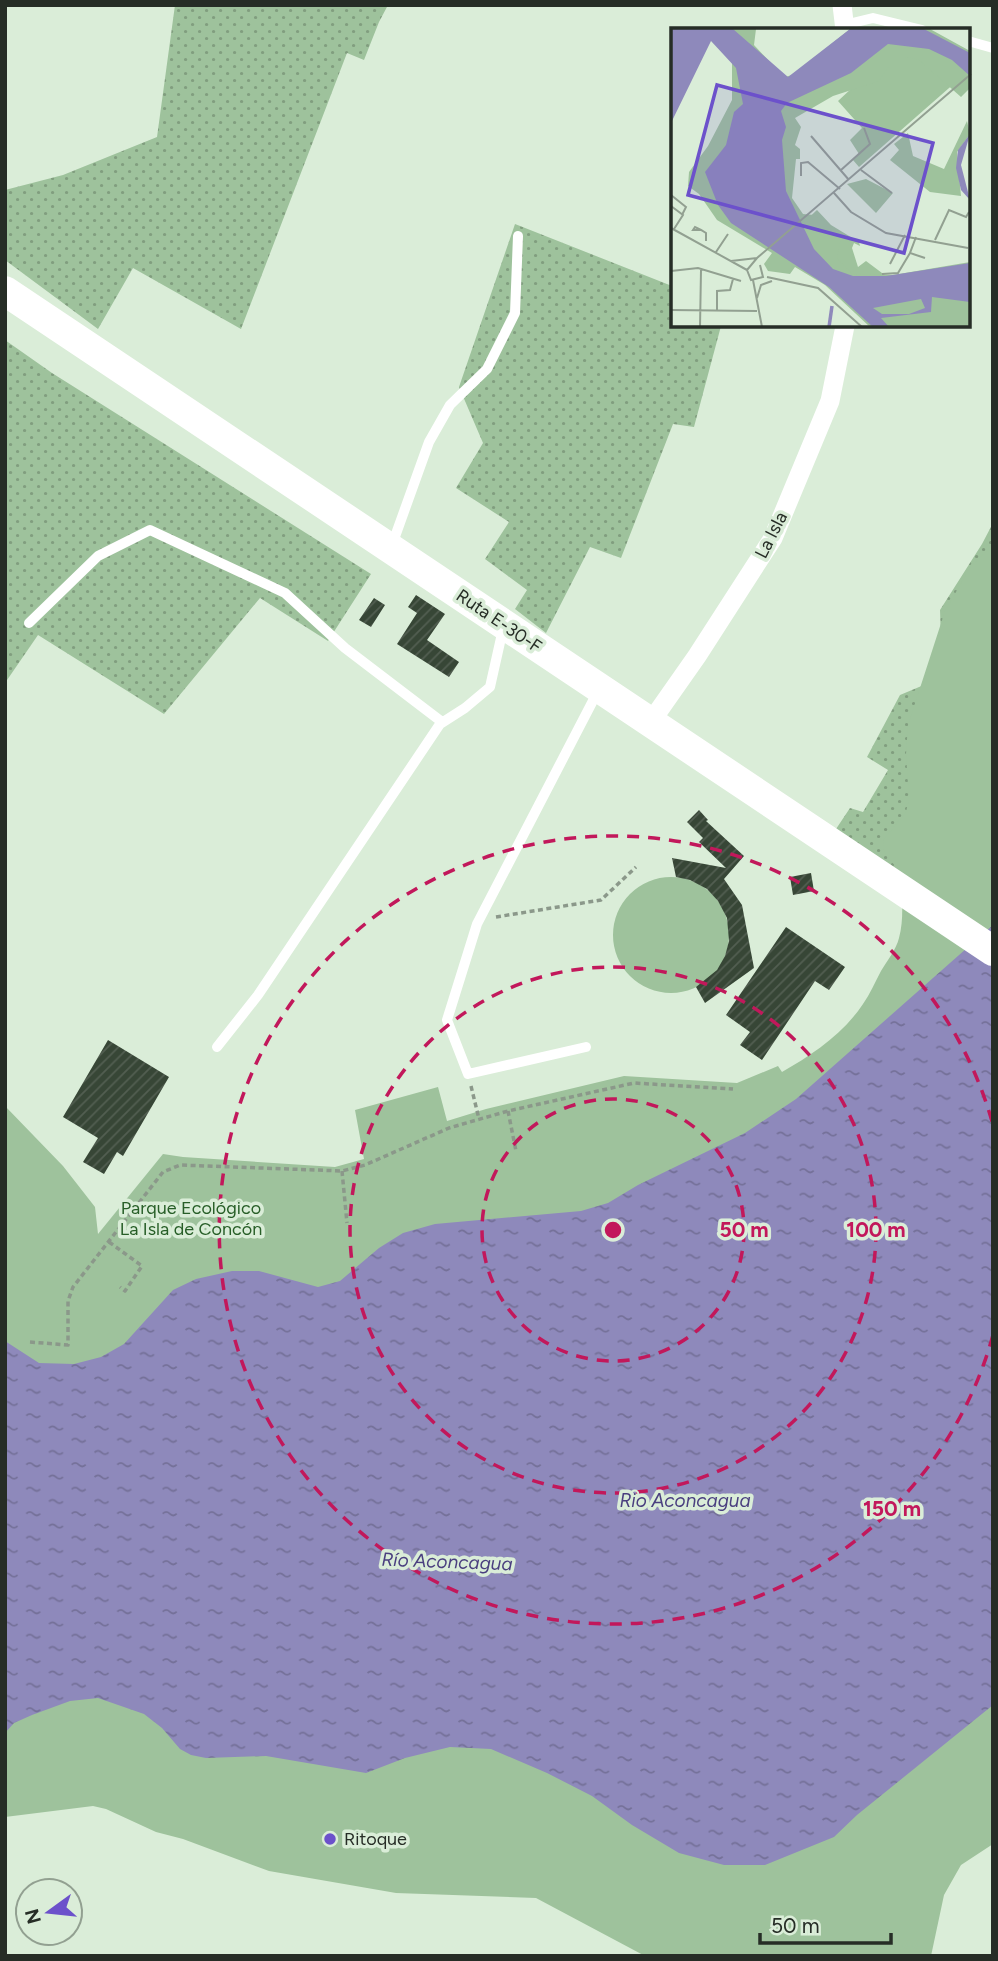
<svg xmlns="http://www.w3.org/2000/svg" width="998" height="1961" viewBox="0 0 998 1961" font-family="Figtree,sans-serif">
<style>
.grass{fill:url(#grass-dots)}
.park{fill:#9ec29c}
.water{fill:url(#water-ripples)}
.building{fill:url(#building-hatch)}
.lines{fill:none;stroke-linecap:round;stroke-linejoin:round}
.path{stroke:#8b988a;stroke-width:3.5;stroke-dasharray:5 3.5;stroke-linecap:butt}
.service{stroke:#fff;stroke-width:10}
.minor{stroke:#fff;stroke-width:19}
.primary{stroke:#fff;stroke-width:30}
.ring{fill:none;stroke:#c2185b;stroke-width:3.5;stroke-dasharray:12 9}
.poi-dot{fill:#6c51cb;stroke:#daedd8;stroke-width:2.5}
.labels{text-anchor:middle;stroke-width:7;stroke-linejoin:round;paint-order:stroke}
.street-label{font-size:18px;fill:#262d26;stroke:#daedd8}
.park-label{font-size:18px;fill:#275e27;stroke:#daedd8}
.poi-label{font-size:18px;fill:#262d26;stroke:#daedd8;text-anchor:start}
.water-label{font-size:19px;font-style:italic;fill:#4a3f7f;stroke:#daedd8}
.inset-river{fill:none;stroke:#8e89bb;stroke-width:3.5}
.inset-road{fill:none;stroke:#92a091;stroke-width:2}
.view{fill:#6c51cb;fill-opacity:0.15;stroke:#6c51cb;stroke-width:3.5}
.inset-edge{fill:none;stroke:#262d26;stroke-width:3.5}
.centre{fill:#c2185b;stroke:#daedd8;stroke-width:3.5}
.ring-label{font-size:21px;text-anchor:middle;font-weight:bold;fill:#c2185b;stroke:#daedd8;stroke-width:7;stroke-linejoin:round;paint-order:stroke}
</style>
<defs>
<pattern id="grass-dots" width="8" height="8" patternUnits="userSpaceOnUse" patternTransform="scale(1.75)"><rect width="8" height="8" fill="#9ec29c"/><path d="M2 2h.1M6 6h.1" fill="none" stroke="#819e7f" stroke-width="1.8" stroke-linecap="round"/></pattern>
<pattern id="water-ripples" width="26" height="14" patternUnits="userSpaceOnUse" patternTransform="scale(1.75)"><rect width="26" height="14" fill="#8e89bb"/><path d="M2 4q2-2 4 0t4 0M15 11q2-2 4 0t4 0" fill="none" stroke="#747098"/></pattern>
<pattern id="building-hatch" width="6" height="6" patternUnits="userSpaceOnUse" patternTransform="scale(1.75)"><rect width="6" height="6" fill="#374636"/><path d="M-1 1l2-2M0 6l6-6M5 7l2-2" fill="none" stroke="#525e51"/></pattern>
</defs>
<rect width="100%" height="100%" fill="#daedd8"/>
<path class="grass" d="M175 5H388L379 22 364 60 347 53 241 329 133 268 98 329 5 260V190L63 175 157 137Z
M515 224 672 286 673 326H721L694 427 673 424 621 558 590 547 546 633 515 609 527 590 485 559 509 522 456 488 483 443 459 387Z
M5 340 52 373 371 574 328 641 260 598 164 714 38 635 5 683Z
M993 523V925L986 931 834 832 850 808 863 812 888 770 867 757 900 695 931 682 941 641 940 610 982 544Z"/>
<path class="park" d="M993 545V1844L961 1865 944 1895 931 1956H645L536 1898 396 1893 269 1871 183 1839 156 1832 106 1809 93 1806 5 1817V1106L63 1166 95 1207 98 1234 163 1154 183 1157 335 1167 364 1159 355 1110 438 1087 447 1121 486 1109 624 1076 737 1083 778 1066 782 1072C812 1055 843 1034 863 1004 870 994 875 982 881 971 887 961 896 950 899 938 904 919 902 900 901 880 900 861 879 860 884 839L906 812 909 799 906 754 908 725 945 611 971 566Z
M613 935a58 58 0 1 1 116 0a58 58 0 1 1-116 0Z"/>
<path class="water" d="M993 925V1705L857 1815 834 1837 765 1865H724L679 1853 632 1825 592 1796 547 1773 491 1749 450 1747 405 1758 366 1773 266 1756 206 1758 191 1755 180 1749 162 1728 144 1714 98 1698 70 1701 32 1715 14 1723 5 1733V1341L39 1363 74 1364 101 1357 124 1344 173 1290 196 1279 232 1271H259L318 1287 340 1281 379 1248 403 1233 435 1224 581 1211 608 1203 638 1185 745 1133 796 1099Z"/>
<path class="building" d="M416 595 445 614 427 640 459 662 449 677 397 644 417 613 408 607Z
M374 598 385 605 371 627 359 620Z
M699 810 708 820 706 821 744 856 724 879 742 905 754 968 705 1003 696 987 717 970 725 956 729 941 727 918 718 901 707 889 690 880 676 877 672 858 726 868 699 842 703 838 687 822Z
M811 873 814 891 793 895 790 877Z
M786 927 845 967 829 990 815 981 762 1060 740 1045 750 1032 726 1015Z
M108 1040 169 1077 123 1156 117 1152 104 1174 83 1162 98 1138 63 1117Z"/>
<g class="lines">
<path class="path" d="M496 917 601 900 636 867
M471 1086 479 1119
M508 1111 516 1151
M342 1171 347 1223
M109 1242 142 1266 125 1291 120 1287
M30 1342 68 1345V1301L73 1287 163 1172 180 1165 342 1171 365 1165 449 1128 508 1111 634 1083 733 1089"/>
<path class="service" d="M844 25 873 18 922 30
M968 41 993 48
M392 545 429 442 450 405 487 369 515 313 518 236
M29 623 98 556 150 530 285 593 345 648 442 722
M217 1047 258 995 440 724 465 708 490 687 503 629
M586 1047 468 1074 447 1020 477 924 598 691"/>
<path class="minor" d="M842 5 845 30
M650 723 697 656 773 538 830 401 845 326"/>
<path class="primary" d="M5 291 993 951"/>
</g>
<g class="ring">
<circle cx="613" cy="1230" r="131"/>
<circle cx="613" cy="1230" r="263"/>
<path d="M993 1335A394 394 0 1 1 993 1125"/>
</g>
<circle class="poi-dot" cx="330" cy="1839" r="7"/>
<g class="labels">
<g class="street-label">
<text transform="translate(771 535) rotate(-63)" y="6">La Isla</text>
<text transform="translate(499 621) rotate(34)" y="6">Ruta E-30-F</text>
</g>
<g class="park-label">
<text x="191" y="1214">Parque Ecológico<tspan x="191" dy="21">La Isla de Concón</tspan></text>
</g>
<g class="poi-label">
<text x="344" y="1845">Ritoque</text>
</g>
<g class="water-label">
<text x="685" y="1507">Rio Aconcagua</text>
<text transform="translate(447 1561) rotate(2)" y="7">Río Aconcagua</text>
</g>
</g>
<g transform="translate(671 28)">
<rect width="299" height="299" fill="#daedd8"/>
<path d="M222 22 294 46 188 139 182 132 188 126 179 112 191 100 167 73ZM296 93 299 106 286 124 290 168 259 164 219 132 228 122 223 116 237 105 242 128 273 141ZM195 151 222 165 205 185 176 156ZM146 182 160 197 188 214 189 218 183 215 181 220 187 239 195 233 215 248H176L131 196Z" fill="#9ec29c"/>
<path d="M61 1H85L83 17 113 49 122 47 179 1H259L299 23V60L290 69 248 32 236 29 218 38 208 53 162 68 124 90 130 99 124 117 129 121V131H125L121 170 132 186 143 187 171 205 166 230 181 246 222 247 299 234V299H199L154 257 124 239 119 246 97 243 93 236 101 225 46 192 28 166 17 158 18 144 37 118 61 72Z" fill="#9ec29c"/>
<path d="M0 1H62L117 49 179 1H253L299 25V48L281 32 258 21 217 16 180 45 116 75 110 83 115 99 111 112 115 163 143 221 162 241 182 248H215L299 235V274L261 269 260 284 210 290 218 299H202L158 259 60 195 47 177 34 144 55 117 63 84 72 76 65 40 40 13 0 95ZM250 271 254 280 238 286H211L202 280ZM299 106 290 137 299 172 290 162 285 140 287 122Z" fill="#8e89bb" fill-rule="evenodd"/>
<path class="inset-river" d="M158 299 161 278"/>
<path class="inset-road" d="M140 108 178 152M170 142 199 116 193 100M190 142 221 165M130 148V135L137 134 169 161M163 165 180 184 215 205 297 220M0 167 15 179 11 187M0 178 12 187 3 201M0 200 76 242M30 202H22L24 199 30 202 35 205V213M245 209 239 225 254 230M264 212 278 182 295 189 298 184M45 224 57 206M60 233 86 230M219 236 234 207M89 237 92 249 80 252 76 242 86 230 300 46M0 243 27 240 70 253M211 246 227 245 239 225M96 249 147 260 191 299M82 252 91 299M86 270 90 257 101 253M0 282 86 283M46 282V263L59 262 62 251M29 299 30 242"/>
<path class="view" d="M46 57 262 115 233 225 17 167Z"/>
<rect width="299" height="299" class="inset-edge"/>
</g>
<circle cx="613" cy="1230" r="10" class="centre"/>
<g class="ring-label">
<text x="744" y="1237">50 m</text>
<text x="876" y="1237">100 m</text>
<text x="892" y="1516">150 m</text>
</g>
<rect width="998" height="1961" fill="none" stroke="#262d26" stroke-width="14"/>
<g transform="translate(49 1912) rotate(255)"><circle r="33" fill="#daedd8" stroke="#92a091" stroke-width="2"/>
<path d="M0-5L12 26L0 18L-12 26Z" fill="#6c51cb"/>
<text y="-10" font-size="19" font-weight="bold" text-anchor="middle" fill="#262d26">N</text>
</g>
<path d="M760 1933v10h131v-10" fill="none" stroke="#262d26" stroke-width="3.5"/>
<text x="771" y="1933" font-size="21" fill="#262d26" stroke="#daedd8" stroke-width="5" paint-order="stroke">50 m</text>
</svg>
